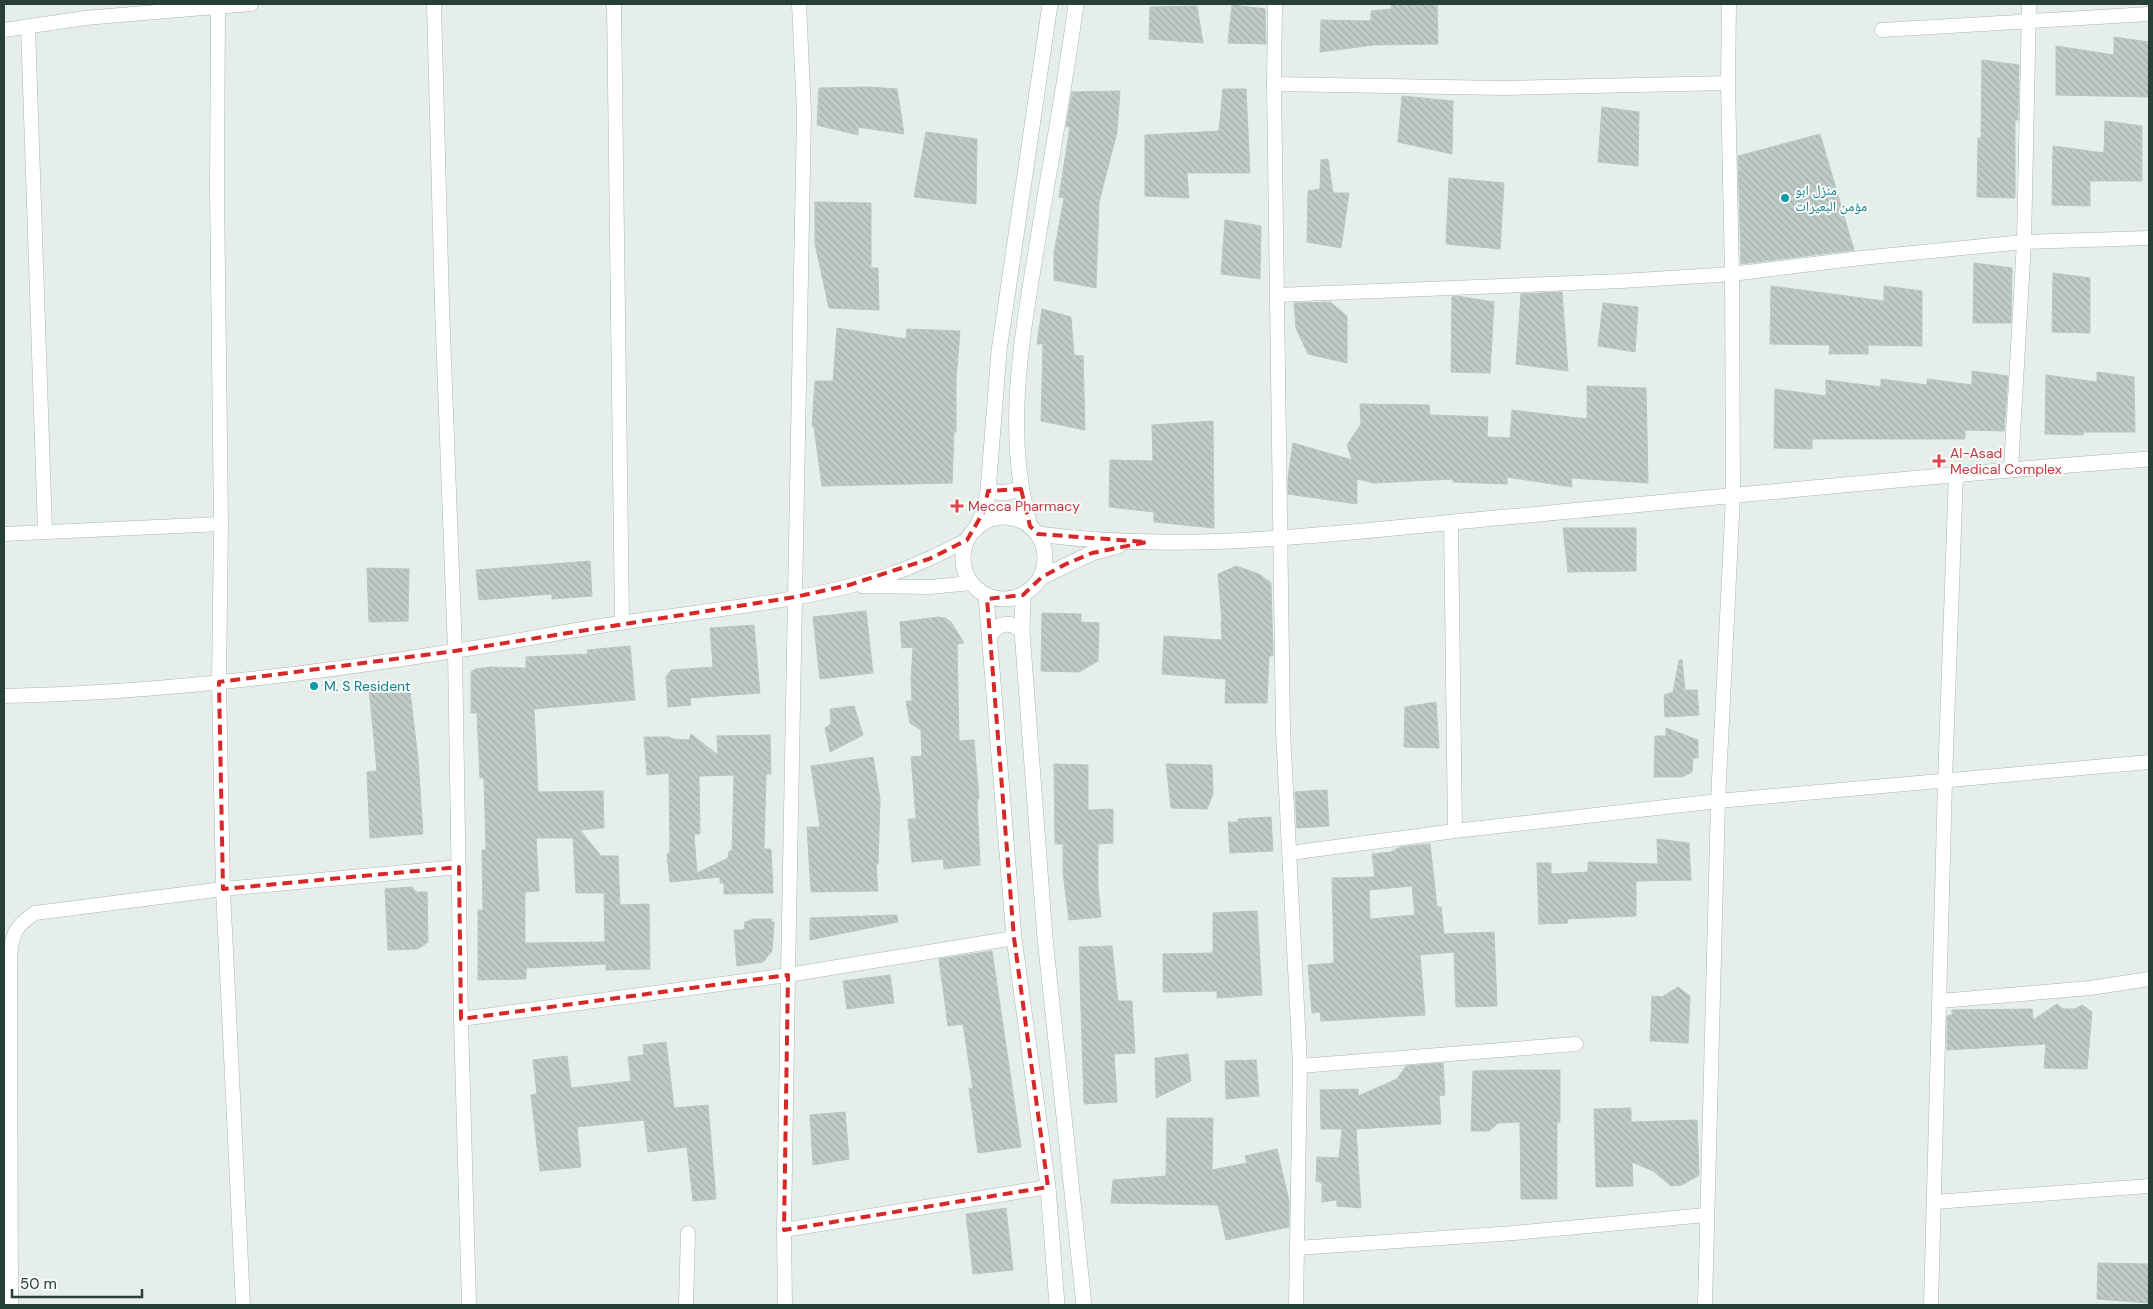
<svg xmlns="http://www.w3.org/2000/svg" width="2153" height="1309" viewBox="0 0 2153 1309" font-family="'DM Sans','Noto Naskh Arabic',sans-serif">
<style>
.building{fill:url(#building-back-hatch);stroke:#b9c7c1;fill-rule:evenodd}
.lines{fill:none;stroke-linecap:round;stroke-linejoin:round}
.minor-casing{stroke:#a9b6b1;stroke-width:15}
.tertiary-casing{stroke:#a9b6b1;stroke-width:16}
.secondary-casing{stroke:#a5b9b2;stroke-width:16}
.minor{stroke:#fff;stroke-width:14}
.tertiary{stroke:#fff;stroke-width:15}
.secondary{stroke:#fff;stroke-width:15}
.marked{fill:none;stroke:#d62828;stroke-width:4;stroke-dasharray:10 6;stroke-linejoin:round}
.culture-dot{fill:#0f9aa8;stroke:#f7faf8;stroke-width:2}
.health-dot{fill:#e0444e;stroke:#f7faf8;stroke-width:2}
.labels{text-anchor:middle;stroke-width:4;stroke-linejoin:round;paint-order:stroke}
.culture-label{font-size:14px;fill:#0d838f;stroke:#f7faf8;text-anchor:start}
.health-label{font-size:14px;fill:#be3a42;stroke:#f7faf8;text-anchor:start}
</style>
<defs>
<pattern id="building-back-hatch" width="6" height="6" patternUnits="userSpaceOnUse" patternTransform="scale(1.25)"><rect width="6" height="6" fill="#becbc6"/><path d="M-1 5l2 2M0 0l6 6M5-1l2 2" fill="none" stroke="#a3afab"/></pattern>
</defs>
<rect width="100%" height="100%" fill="#e6eeea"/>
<path class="building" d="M1391 4H1437L1438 44 1373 45 1320 52 1321 20 1371 21V11L1392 9Z
M1232 5 1265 9 1266 44 1228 43Z
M1197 6 1203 43 1149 39 1150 7Z
M2114 37 2149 42V97L2056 95V46L2114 55Z
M1982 60 2019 65 2018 120H2015V198L1977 197 1978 138H1981Z
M868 87 897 89 904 134 858 127V135L817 125 819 88Z
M1223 89H1246L1250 173H1187L1189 198 1145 196V135L1219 131Z
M1120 91 1117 132 1099 202 1096 288 1054 280V253L1064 198 1059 197 1070 127H1066L1072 92Z
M1402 96 1453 101 1452 154 1398 142Z
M1602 107 1639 112 1638 166 1598 162Z
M2105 121 2142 126V181H2090V206L2052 205 2053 146 2104 153Z
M926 132 977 139 976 204 914 197Z
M1820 134 1854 250 1741 264 1738 156Z
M1328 159 1333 193H1349L1341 248 1307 242 1308 191 1320 189 1321 160Z
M1449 178 1504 183 1500 249 1446 244Z
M815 202 871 203V268H878L879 310 829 308 815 244Z
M1225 220 1261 226 1260 279 1221 274Z
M1974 263 2012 268 2011 323H1973Z
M2053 273 2090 278V333L2052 332Z
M1771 286 1884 301V286L1922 291V346L1868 345V354H1829L1830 345 1770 344Z
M1562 292 1568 371 1516 364 1521 294Z
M1457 296 1494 302 1490 373 1451 372 1452 297Z
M1330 302 1347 316V363L1308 354 1296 328 1294 303Z
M1603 303 1638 307 1635 352 1598 346Z
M1042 309 1071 317 1074 355 1083 356 1085 430 1041 421 1043 344H1037Z
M837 328 906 339 907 329 960 331 956 380V432H954L952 483 822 486 814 427 812 426 815 381H833Z
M1972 371 2008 376 2004 431 1965 430V439H1812V449L1774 448 1775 389 1826 396V380L1881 387V379L1927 385V379L1972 385Z
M2097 372 2134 377 2135 432H2083V435L2045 434 2046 375 2097 382Z
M1587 386 1646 388 1648 483 1571 478 1572 487 1507 477V484L1453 482V479L1374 483 1357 479V504L1288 494V478L1293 443 1352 460 1347 445 1361 424 1360 404 1429 405 1430 415 1488 417 1487 437 1510 438 1512 410 1587 419Z
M1213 421 1214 528 1154 522V512L1109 507 1110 460 1153 461 1152 425Z
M1563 528H1636V571L1568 572Z
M590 561 592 596 552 599V594L479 600 476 570Z
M1236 566 1259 574 1271 583 1273 656H1269L1267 703H1225L1226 679 1162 674 1164 636 1222 640 1221 622H1222L1218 574Z
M367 568 409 569 408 621 369 622Z
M866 611 873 673 820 679 813 617Z
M1042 613 1081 614V622L1099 623 1098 661 1079 672 1041 671Z
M938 617 945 618 951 622 964 643 957 644 959 741 974 740 979 799H977L980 865 944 869 943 859 912 862 908 819H916L911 757 922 756 921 730 910 723 906 701H912L911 680 913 647 902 648 900 622Z
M754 625 760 693 690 698 691 705 668 707 666 677 671 670 713 667 710 628Z
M630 646 635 700 534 709 538 792 603 791 604 828 580 830 601 856H618L620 905 649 904 650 969 606 970V964L526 968V979L478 980V910H483L482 850H486L484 778H480L477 713H471V672L475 669 490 667 526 668V657L588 654 587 650ZM536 838H573L576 893H604L605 942 525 943V892L539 891Z
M1679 660H1682L1685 690H1697L1699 715 1665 717 1664 695 1673 692Z
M409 683 418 759 423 834 370 838 367 772 377 771 369 688Z
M1436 702 1439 748 1404 747 1405 707Z
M854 706 863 735 830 752 825 728 831 724 830 709Z
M1666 728 1698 740V758H1693L1692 772 1682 777H1654L1655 736H1666Z
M691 734 718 755 717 736 770 735 771 774H766L764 849H771L773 893 724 894V883H720V877L670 882 667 854 670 853 669 773 647 775 644 737H670L672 739 689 740ZM734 775 732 851H729L728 858 697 873 694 834H700L699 776Z
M873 757 880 799 878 864H876L878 891 811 892 807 827H820L811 766Z
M1054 764 1088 765V810L1113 809V843L1098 844V889L1101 917 1069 920 1063 873V844H1055Z
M1166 764 1212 765 1213 794 1207 809 1171 808Z
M1327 790 1329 826 1297 828 1295 792Z
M1271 817 1273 851 1230 853 1228 822H1238V819Z
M1657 839 1689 843 1691 880 1636 881V916L1567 919 1568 923 1539 924 1537 863H1551V874L1588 872V862L1658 864Z
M1430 844 1437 907H1441L1444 934 1494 932 1497 1006 1456 1007 1454 952 1420 955 1425 1015 1321 1021 1320 1012 1312 1013 1308 965 1334 963 1332 878 1375 877 1372 854 1391 852 1400 847ZM1412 886 1415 915 1370 919 1369 890Z
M412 887 416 892H427L428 942 418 949 388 950 385 889Z
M1257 911 1262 995 1217 998V991L1163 992V954L1213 953V913Z
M897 915 898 922 810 940V918Z
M754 919H772L771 922H774L772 951 763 962 737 966 734 930H744L745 922Z
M1112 946 1118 1001H1132L1135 1053 1114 1054 1117 1102 1084 1104 1079 947Z
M992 951 1021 1147 978 1153 969 1088 973 1089 963 1024 948 1026 939 959Z
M890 975 894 1003 847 1009 843 981Z
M1678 987 1690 996 1688 1043 1650 1041 1652 996 1662 997Z
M2057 1004 2063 1009H2075L2082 1005 2092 1012 2087 1069 2044 1068 2046 1044 1947 1050V1016L1952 1015V1010L2032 1009 2033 1020Z
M666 1042 674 1108 708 1105 716 1199 693 1201 687 1147 648 1152 644 1120 577 1127 581 1167 540 1171 531 1095 537 1094 533 1060 567 1056 571 1088 631 1081 628 1057 644 1055 643 1045Z
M1188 1054 1191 1081 1156 1098 1155 1058Z
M1256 1060 1259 1096 1226 1099 1225 1061Z
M1443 1063 1445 1095 1439 1096 1441 1124 1356 1129 1361 1208 1337 1206V1200L1322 1202V1183L1316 1181 1317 1157 1339 1158 1342 1129H1321L1320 1090 1358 1089V1096L1397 1079 1406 1066Z
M1520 1070H1560V1122H1557V1199H1521L1520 1122 1498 1123 1489 1131H1471L1473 1071Z
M1631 1108V1122L1697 1120 1699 1175 1682 1185 1671 1186 1653 1171 1632 1162 1633 1186 1596 1187 1594 1109Z
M845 1112 849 1159 813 1165 810 1115Z
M1167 1118H1213L1212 1170 1247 1163 1245 1156 1277 1149 1289 1201V1227L1226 1240 1218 1205 1111 1203 1113 1180 1166 1176Z
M1006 1208 1013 1270 973 1274 966 1214Z
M2098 1263 2149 1264V1303L2097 1299Z"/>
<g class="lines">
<defs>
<path id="minor" d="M434 4 442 306 455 651 461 1019 469 1305
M614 4 622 623
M1275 4 1274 84 1283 731 1300 1066 1296 1305
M218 6 217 190 221 524 219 682 223 889 243 1305
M28 26 45 531
M4 30 85 18 251 4
M1882 30 2149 14
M1274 84 1503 88 1728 83
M1277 295 1622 281 1732 274 1861 258 2024 242 2149 238
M2011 469 2024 242 2029 4
M1451 522 1455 831
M4 534 221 524
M862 586 930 587 971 583
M4 696C155 693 306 675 454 651 503 644 551 634 600 626 695 611 800 604 891 574 918 565 942 553 967 540
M1290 853 1455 831 1718 801 2149 762
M1940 1001 2090 988 2149 979
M461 1019 788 975 1014 938
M1300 1066 1576 1044
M1935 1202 2149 1186
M784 1230 1048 1187
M1297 1248 1514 1233 1706 1215
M11 1305 10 957C12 934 15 926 35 913L223 889 459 867
M686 1305 688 1233
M785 1305 784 1230 788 975 804 113 799 4
M1705 1305 1718 801 1733 496 1732 274 1728 83 1729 4
M1931 1305 1945 781 1956 474"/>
<path id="tertiary" d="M1038 534C1186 554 1337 533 1485 519 1706 499 1927 475 2149 459
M1042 577 1092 553 1118 546"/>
<path id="secondary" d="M988 491 1004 493 1021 489
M963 558a41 41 0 1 1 82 0a41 41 0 1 1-82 0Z
M1030 526C1004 437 1021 342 1036 251 1049 169 1065 87 1076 4
M975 530 984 511 988 491 999 351 1050 4
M1023 595 1022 631 1045 938 1084 1305
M986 596 1014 938 1048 1187 1057 1305
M990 635C999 622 1011 621 1022 631"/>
</defs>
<use href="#minor" class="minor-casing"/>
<use href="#tertiary" class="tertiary-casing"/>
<use href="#secondary" class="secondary-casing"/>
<use href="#minor" class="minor"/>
<use href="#tertiary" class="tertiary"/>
<use href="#secondary" class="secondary"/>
</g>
<path class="marked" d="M1021 489 1030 526 1038 534 1147 542 1092 553 1066 564 1042 577 1023 595 987 599 1014 938 1048 1187 784 1230 788 975 461 1019 459 867 223 889 219 682 455 651 795 597 849 585 929 559 967 540 984 511 988 491Z"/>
<g class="culture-dot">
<circle cx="1785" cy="198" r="5"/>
<circle cx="314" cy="686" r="5"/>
</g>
<g class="health-dot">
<path d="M1936.5 453.5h5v5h5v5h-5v5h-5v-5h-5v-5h5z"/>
<path d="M954.5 498.5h5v5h5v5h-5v5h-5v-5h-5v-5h5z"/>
</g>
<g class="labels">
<g class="culture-label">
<text x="1795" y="195">منزل ابو<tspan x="1795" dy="16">مؤمن البعيرات</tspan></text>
<text x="324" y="691">M. S Resident</text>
</g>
<g class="health-label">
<text x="1950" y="458">Al-Asad<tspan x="1950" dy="16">Medical Complex</tspan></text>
<text x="968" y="511">Mecca Pharmacy</text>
</g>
</g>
<rect width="2153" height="1309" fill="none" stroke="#263f38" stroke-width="10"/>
<path d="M12 1289v8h130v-8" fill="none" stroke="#263f38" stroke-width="2.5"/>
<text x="20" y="1289" font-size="15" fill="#263f38" stroke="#f7faf8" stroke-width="4" paint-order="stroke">50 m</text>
</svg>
